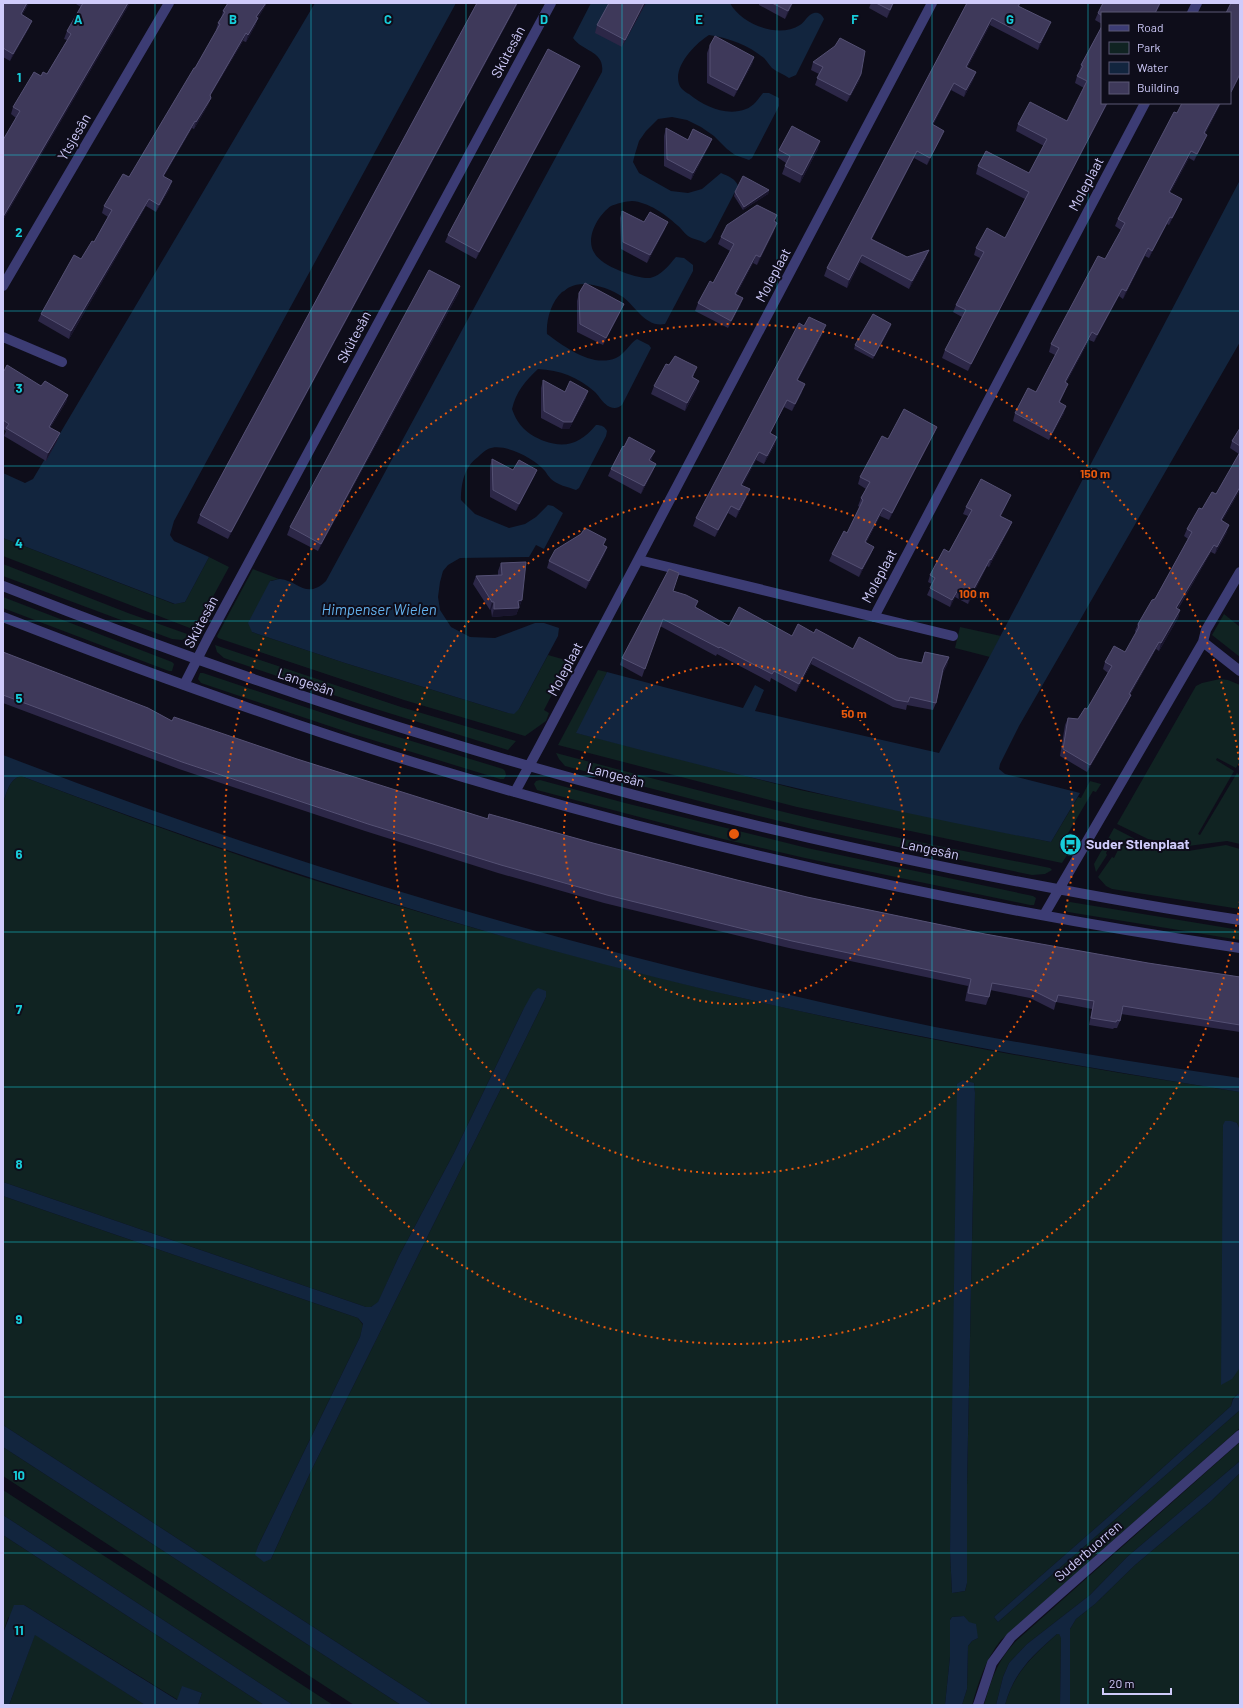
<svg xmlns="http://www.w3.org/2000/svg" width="1243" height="1708" viewBox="0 0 1243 1708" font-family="Barlow,sans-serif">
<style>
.green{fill:#102322;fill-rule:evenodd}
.water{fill:#12253e}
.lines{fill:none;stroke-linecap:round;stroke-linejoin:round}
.minor{stroke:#3c3c74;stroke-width:10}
.wall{fill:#2c2747}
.shaded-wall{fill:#19152d}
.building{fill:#3e395a;stroke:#545073}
.grid{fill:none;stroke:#17cdda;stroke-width:1;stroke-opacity:0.55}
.ring{fill:none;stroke:#e8590c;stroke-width:2;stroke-dasharray:2 4}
.labels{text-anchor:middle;stroke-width:4;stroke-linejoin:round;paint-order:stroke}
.street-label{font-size:14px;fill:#cfcbfa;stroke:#0e0d1a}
.poi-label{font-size:14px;font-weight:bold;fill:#cfcbfa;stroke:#0e0d1a;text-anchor:start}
.water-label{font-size:15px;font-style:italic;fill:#64b3ef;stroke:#0e0d1a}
.grid-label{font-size:13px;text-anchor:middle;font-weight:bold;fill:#17cdda;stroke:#0e0d1a;stroke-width:4;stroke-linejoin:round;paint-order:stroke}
.centre{fill:#e8590c;stroke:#0e0d1a;stroke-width:2}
.ring-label{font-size:12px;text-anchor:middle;font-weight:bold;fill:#e8590c;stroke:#0e0d1a;stroke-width:4;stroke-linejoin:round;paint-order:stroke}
</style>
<rect width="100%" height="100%" fill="#0e0d1a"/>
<path class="green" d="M3 538 174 604 185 602 209 557 229 567 195 630 3 556Z
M3 564 128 613 190 635 182 640 172 639 3 576Z
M253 569 279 579 270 581 252 632 345 663 508 713 519 709 548 655 569 661 544 710 549 713 546 721 525 736 404 700 218 638 217 636Z
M3 597 172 662 174 664 172 671H169L3 608Z
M1224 614 1240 627V657L1212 635Z
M960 627 1001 636 990 657 955 648Z
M215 645 401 707 516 741 508 750 363 705 224 658 217 652Z
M598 670 607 672 577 733 800 790 1051 842 1078 797 1081 798 1090 781 1101 784 1096 792 1093 791 1064 840 1073 846 1062 863 797 807 558 745Z
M200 673H203L356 724 503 769 505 771 506 775 504 779H500L353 734 201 683 198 679Z
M1220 679 1228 680 1240 685V761L1236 768 1217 758 1216 760 1234 771 1198 834 1200 835 1237 773 1240 775V844L1227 841 1188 846 1179 845 1148 839 1117 824 1196 686 1202 683Z
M556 753C659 780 762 808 867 831 928 844 989 856 1050 868L1052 870 1045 874 1032 875 812 829 730 809 565 766 559 759Z
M21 776C132 818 243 859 356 893 552 953 751 1004 952 1043 1048 1062 1144 1077 1240 1092V1395L1238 1394 1233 1398 1231 1406 1115 1511 994 1617 998 1622 1240 1410V1428L1001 1640C985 1660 979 1681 972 1705H962L967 1689 968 1646 972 1641 978 1638 964 1616 952 1617 950 1620V1657L945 1705H433L3 1425V1196L358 1318 363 1325 360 1337 258 1546 256 1555 271 1559 311 1471 525 1040 546 997V991L523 1010 454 1153 399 1256 378 1303 371 1307H366L3 1182V803C7 792 9 779 21 776ZM974 1083 975 1093 967 1484V1583L965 1591 952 1593 950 1551ZM1237 1123 1240 1130 1239 1369Z
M540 780 625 803 807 848 1033 896 1036 898 1034 905H1030L805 858 723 839 537 790 534 784 536 781Z
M1114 828 1139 841 1159 847 1188 851 1226 845 1240 849V909L1112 889 1106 886 1098 877 1112 857 1114 858 1118 850 1110 846 1106 853 1107 855 1096 872 1094 864Z
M1070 902 1240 930V940L1068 912 1066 911 1065 907 1067 903Z
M1240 1442V1461L1127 1557 1090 1595 1027 1644 1009 1663 1003 1677 996 1705H984C992 1679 996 1663 1015 1642Z
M3 1447 401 1705H354L3 1476Z
M1240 1473V1705H1070V1629L1076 1619 1095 1604 1135 1565 1210 1502Z
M3 1490 333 1705H293L3 1515Z
M3 1535 264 1705H198L202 1693 182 1687 178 1700 24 1605 8 1618 3 1633Z
M35 1634 145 1705H9Z
M1057 1634H1059L1061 1637 1060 1705H1005C1014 1672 1033 1656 1057 1634Z"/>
<path class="water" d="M315 3H456L174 521 170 535 174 541 209 557 185 602 175 604 3 538V473L25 483 33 479Z
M591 3H730C741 24 778 39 800 25 805 22 808 14 814 13 819 12 822 15 824 19L796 75 789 78C783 74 777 72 772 68 769 65 767 61 764 58 748 45 729 38 709 35 696 43 673 66 679 84 680 88 685 92 689 94 704 106 726 117 746 109 753 107 759 98 763 93H769L779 98V106L752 158 749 160 735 155 727 149 714 136 701 127 687 120 672 117 658 119 646 131 639 141 635 154 633 162 639 173 671 191 688 193 702 189 721 173C728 176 736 179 738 186L711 238 705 243C700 240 692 239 688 236 684 233 681 228 677 225 665 214 648 202 632 201 627 201 615 204 611 206 598 215 584 239 595 254 602 266 636 279 650 278 661 276 669 265 676 257L684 258 693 265V271L665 324C646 328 635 306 623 297 610 288 584 279 570 287 567 288 565 291 562 292 551 302 546 320 547 334 565 347 592 368 616 358 625 354 629 344 637 339L649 345 651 348 622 405C618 408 615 409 610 407 603 404 600 397 595 392 578 377 560 370 538 369 525 381 516 392 512 409 518 426 527 434 544 441 566 449 581 443 596 425 602 425 605 427 607 431L606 436 579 488 576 490C568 487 557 485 551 479 549 477 547 474 545 471 535 459 504 442 488 449 484 451 481 454 478 457 464 467 461 484 461 500L475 514 509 528 525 524 536 517 548 505 553 506 563 513 544 549 536 545 529 557 460 558 448 565 443 571 440 582 438 597 440 610 451 627 470 637 495 638 535 623H544L559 628 558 636 519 709 514 714 508 713 345 663 252 632 248 623 270 581C273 581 277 579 280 579 299 581 306 600 326 581L602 72C605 51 583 52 573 38Z
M1240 180V342L1019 726 1000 764 999 769 1005 774 1080 793 1051 842C891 812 734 775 576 733L607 672 743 708 755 685 764 690 755 711 939 753Z
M3 755C246 849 493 925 747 985 809 1000 872 1014 935 1027 1036 1046 1138 1063 1240 1078V1092C1008 1056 777 1012 551 950 372 900 195 842 21 776 9 779 7 792 3 803Z
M538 988 546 991V997L525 1040 311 1471 271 1559 264 1562 255 1555 258 1546 360 1337 363 1324 358 1318 3 1196V1182L366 1307H371L378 1302 399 1256 454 1153 523 1010 533 992Z
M963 1080 974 1083 975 1093 967 1484V1583L965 1591 952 1593 950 1551 957 1084Z
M1225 1121H1231L1237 1123 1240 1130 1239 1369 1232 1379 1221 1385 1223 1125Z
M1238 1394 1240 1395V1410L998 1622 994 1617 1115 1511 1231 1406 1233 1399Z
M3 1425 433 1705H401L3 1447Z
M1240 1461V1473L1210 1502 1135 1565 1095 1604 1076 1619 1070 1629V1705H1060L1061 1638 1059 1634H1057C1032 1656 1014 1672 1005 1705H996L1003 1677 1009 1663 1027 1644 1090 1595 1127 1557Z
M3 1515 293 1705H264L3 1535Z
M14 1605H24L177 1700 182 1686 202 1693 198 1705H145L35 1635 9 1705H3V1633Z
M964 1616 969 1622 976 1624 978 1638 972 1641 968 1646 967 1689 962 1705H945L950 1657V1620L952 1617Z"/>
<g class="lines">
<path class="minor" d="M1192 13 1197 3
M3 286 169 3
M3 337 62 362
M639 560 953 636
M3 586C147 643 293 695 441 740 610 792 782 834 954 869 1049 888 1144 906 1240 920
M3 617C139 670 277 720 416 763 686 845 961 907 1240 948
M874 617 1145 103
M1203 642 1206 630 1240 572
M184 685 208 638 551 3
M515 792 541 744 932 3
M1044 915 1203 642 1240 671
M978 1705 992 1663 1011 1637 1240 1435"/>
</g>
<path class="wall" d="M3 3H29L22 15 29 28 10 61 3 57Z
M76 3H130L3 220V140L16 118 11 114 13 107 41 76 47 74 67 40 64 39 67 31 81 7 76 4Z
M228 3H267L258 18 255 26 246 42 243 41 210 96 211 98 208 105 194 129 192 128 164 176 170 188 156 212 146 206 69 339 38 321 41 314 94 242 108 217 102 213 104 206 129 177 195 68 217 31 216 30 218 23 221 19 223 11Z
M477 3H518L228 539 197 523 200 515Z
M646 3 622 47 595 33 597 25Z
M759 3H793L785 19 759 5Z
M871 3H894L887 18 869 8Z
M967 3H1021L1019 6 1048 29 1038 50 990 25 967 68 976 72 973 80 964 97 951 90 933 125 941 138 927 165 914 158 872 239 907 257 926 258 909 289 860 262 847 288 824 276 827 268Z
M1098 13H1102V24L1095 20Z
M1102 26V103L968 371 942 358 945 350 962 317 953 312 956 305 980 258 974 255 976 248 1005 238 1025 199 976 174 978 166 1029 173 1044 146 1016 131 1018 124 1067 121 1084 88 1075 83 1077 76 1079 72 1081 65Z
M710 45 754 57 752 64 734 97 707 83V53Z
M813 62 861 74 859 81 847 102 815 85 819 74 811 70Z
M580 66 577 73 476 259 445 242 448 235Z
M1221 103 1205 134 1204 142 1194 161 1189 158 1170 193 1179 206 1169 225 1167 224 1149 258 1145 256 1123 299 1119 296 1094 342 1089 340 1066 383 1065 391 1060 402 1064 413 1049 440 1013 421 1015 413 1036 392 1055 355 1049 352 1051 344 1105 259 1121 230 1115 226 1118 219 1177 113Z
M666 128 688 140 712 139 709 146 691 180 664 166V136Z
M818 149 800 183 782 174 786 163 777 157 779 150Z
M769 190 768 194 743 210 734 196 735 192Z
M622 211 644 222 665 229 647 263 621 249 620 218Z
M774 222V231L757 265 753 263 736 295 743 298 740 306 728 328 695 311 698 303 713 283 730 251 718 244 721 237Z
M460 286 458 294 318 551 287 535 290 527Z
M579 293 624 304 621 311 603 345 577 332V301Z
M891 324 890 328 873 359 854 349 855 345Z
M804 326 823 333 798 380 802 392 792 411 784 407 770 433 775 444 764 464 756 460 742 486 747 497 736 518 728 513 715 537 693 526 696 518Z
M669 365 694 375 693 377 697 388 685 411 651 394 654 386Z
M3 371 41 386 68 395 66 402 50 428 60 433 57 441 46 461 4 436 6 431 3 429Z
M543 380 565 392 586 398 569 429H562L541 418V388Z
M937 427 934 434 889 520 880 516 866 543 874 547 871 554 859 577 829 561 832 554 847 533 860 507 858 506 861 498 866 489 858 484 860 477 888 439Z
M1240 428V490L1222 521 1227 532 1215 554 1211 552 1178 609 1180 610 1178 618 1159 651 1156 649 1130 695 1128 702 1087 772 1060 756 1065 725 1068 718 1078 719 1087 709 1108 673 1103 669 1105 662 1125 652 1136 633 1135 631 1138 624 1155 599 1188 539 1184 536 1187 529 1202 509 1216 494 1239 454 1230 448 1232 441Z
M652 458 651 461 656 464 653 471 641 494 608 476 611 469Z
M492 459 513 470H537L534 477 516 511 490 497V466Z
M1011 495 1008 502 1001 516 1012 522 1009 529 989 567 987 566 968 604 955 597 950 607 927 595 932 584 928 582 930 575 949 552 968 516 963 514 966 507Z
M604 546 607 547 604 555 586 589 547 568 549 561Z
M501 563 522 600 516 615 492 617 491 610H490L473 584 476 576 498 575V571Z
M673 591 696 607 729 626 792 636 814 633 853 649 921 663 925 652 949 657 947 665 943 673 936 703 933 710 907 705 906 710 893 707 811 664 796 692 771 678 770 682 717 654 716 656 660 626 642 677 620 665 622 658Z
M3 652 172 721 487 819 489 814 593 843 737 880 807 897 985 934 1148 963 1240 977V1032L1121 1014 1120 1021 1117 1028H1114L1113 1029 1089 1025 1092 1009 1056 1002 1054 1010 1030 998 990 990 989 997 986 1005 965 1001 968 986 789 948 604 903 498 873 365 831 179 769 3 703Z"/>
<path class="shaded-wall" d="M27 3H29L18 21 21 14Z
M128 3H130L3 220V217Z
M266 3H267L254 25 256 17Z
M517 3H518L228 539 231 532Z
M644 3H646L622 47 625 40Z
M792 3H793L785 19 788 11Z
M893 3H894L887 18 890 10Z
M1160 3H1161L1156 13H1155Z
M258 18 255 26 246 42 248 35Z
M992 18 990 25 963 75 966 67Z
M32 21 29 28 10 61 13 54Z
M1051 22 1048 29 1038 50 1040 43Z
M246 33 243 41 207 102 210 95Z
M754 57 752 64 734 97 737 90Z
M580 66 577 73 476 259 479 252Z
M976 72 973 80 964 97 966 90Z
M861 74 859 81 847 102 850 95Z
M1240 74V76L1230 95 1231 92Z
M954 83 951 90 929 132 932 124Z
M211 98 208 105 194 129 196 122Z
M1107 103H1108L968 371 971 364Z
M1220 103H1221L1201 141 1204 133Z
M195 121 192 128 160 183 163 176Z
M944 131 941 138 927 165 930 158Z
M1207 135 1204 142 1194 161 1197 154Z
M712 139 709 146 691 180 693 173Z
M820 141 818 149 800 183 802 175Z
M917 151 914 158 868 246 871 239Z
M1191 151 1189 158 1166 200 1169 192Z
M172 181 170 188 156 212 159 205Z
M769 190 768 194 743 210 744 207Z
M149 199 146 206 69 339 71 331Z
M1182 199 1179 206 1169 225 1172 218Z
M1170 217 1167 224 1149 258 1152 251Z
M668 222 665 229 647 263 650 255Z
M777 223 774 231 757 265 760 257Z
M1148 248 1145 256 1123 299 1126 291Z
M929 250 926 258 909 289 912 281Z
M756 255 753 263 732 302 735 294Z
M862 255 860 262 847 288 849 280Z
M460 286 458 294 318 551 321 544Z
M1122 289 1119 296 1094 342 1097 335Z
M743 298 740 306 728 328 731 321Z
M624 304 621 311 603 345 606 338Z
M891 324 890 328 873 359 874 356Z
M826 325 823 333 794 387 797 380Z
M1092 332 1089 340 1062 390 1065 382Z
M699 381 697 388 685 411 687 403Z
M805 384 802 392 792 411 795 404Z
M588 391 586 398 569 429H562L564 422Z
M68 395 66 402 46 434 49 427Z
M787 400 784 407 767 440 770 433Z
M1066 406 1064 413 1049 440 1052 433Z
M937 427 934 434 889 520 892 513Z
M60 433 57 441 46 461 48 453Z
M777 437 775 444 764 464 767 456Z
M655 451 652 458 647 468 649 460Z
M759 452 756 460 739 493 741 485Z
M656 464 653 471 641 494 644 486Z
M537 470 534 477 516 511 519 504Z
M1240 487V490L1218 528 1221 520Z
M750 489 747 497 736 518 739 510Z
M1011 495 1008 502 997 523 1000 516Z
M731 506 728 513 715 537 718 530Z
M883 508 880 516 862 550 865 542Z
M1012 522 1009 529 989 567 991 560Z
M1229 525 1227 532 1215 554 1217 547Z
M1214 545 1211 552 1174 615 1176 608Z
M607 547 604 555 586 589 589 581Z
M874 547 871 554 859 577 862 569Z
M990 559 987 566 968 604 970 596Z
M958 590 955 597 950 607 952 600Z
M522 600 516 615 492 617 494 609 518 601Z
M492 602H494L491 610H490Z
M1180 610 1178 618 1159 651 1161 643Z
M1159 642 1156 649 1126 701 1129 694 1141 673Z
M813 657 811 664 796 692 799 684Z
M949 657 947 665 941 676 943 669Z
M1131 695 1128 702 1087 772 1090 765Z"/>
<path class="building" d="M3 3H27L21 14 32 21 13 54 3 48Z
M83 3H128L3 217V140L20 111 13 107 34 72 41 76 43 72 47 74 71 34 67 31Z
M228 3H266L256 17 258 18 248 35 246 33 210 95 211 98 196 122 195 121 163 176 172 181 159 205 149 199 71 331 41 314 74 255 81 259 92 241 94 242 112 210 104 206 123 174 129 177 194 68H195L220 24 218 23 225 12 223 11Z
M477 3H517L231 532 200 515Z
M609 3H644L625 40 597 25Z
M772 3H792L788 11Z
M876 3H893L890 10Z
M967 3H1020L1018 6 1051 22 1040 43 992 18 966 67 976 72 966 90 954 83 932 124 944 131 930 158 917 151 871 239 907 257 929 250 912 281 862 255 849 280 827 268Z
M1103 3H1160L1155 13H1102V16L1098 13Z
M1231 3H1240V74L1231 92H1230V13H1226Z
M1102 26V103H1107L971 364 945 350 966 310 956 305 984 252 976 248 987 228 1005 238 1029 192 978 166 986 151 1029 173 1047 139 1018 124 1030 102 1067 121 1087 81 1077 76 1083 66 1081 65Z
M715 36 754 57 737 90 710 76V45Z
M840 38 865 51 861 74 850 95 817 78 823 67 813 62 835 46Z
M548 49 580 66 479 252 448 235Z
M1182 103H1220L1204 133 1207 135 1197 154 1191 151 1169 192 1182 199 1172 218 1170 217 1152 251 1148 248 1126 291 1122 289 1097 335 1092 332 1065 382 1068 384 1059 402 1066 406 1052 433 1015 413 1028 388 1036 392 1059 348 1051 344 1098 256 1105 259 1125 223 1118 219 1174 112 1177 113Z
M792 126 820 141 802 175 785 166 790 156 779 150Z
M666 128 688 140 693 129 712 139 693 173 667 159Z
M743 176 769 190 744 207 735 192Z
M757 205 777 215 774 221 777 223 760 257 756 255 735 294 743 298 731 321 698 303 710 281 713 283 734 244 721 237 727 225Z
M622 211 644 222 650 212 668 222 650 255 623 242Z
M429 270 460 286 321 544 290 527Z
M585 283 624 304 606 338 580 324 579 293Z
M873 314 891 324 874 356 855 345Z
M809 317 826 325 797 380 805 384 795 404 787 400 770 433 777 437 767 456 759 452 741 485 750 489 739 510 731 506 718 530 696 518 799 323 804 326Z
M675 356 697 367 692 377 699 381 687 403 654 386 666 364 669 365Z
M7 365 41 386 45 381 68 395 49 427 60 433 48 453 6 428 9 424 3 420V371H4Z
M543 380 565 392 570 381 588 391 572 422H564L544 411Z
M904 409 937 427 892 513 883 508 865 542 874 547 862 569 832 554 844 531 847 533 863 500 861 498 870 482 860 477 882 436 888 439Z
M1240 428V446L1232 441Z
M629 437 655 451 649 460 656 464 644 486 611 469 623 446 624 447Z
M1240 452V487L1221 520 1229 525 1217 547 1214 545 1176 608 1180 610 1161 643 1159 642 1129 694 1131 695 1090 765 1063 749 1068 718 1078 719 1085 708 1087 709 1112 666 1105 662 1114 646 1125 652 1139 627 1138 624 1152 600 1155 599 1192 532 1187 529 1199 508 1202 509 1212 492 1216 494Z
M492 459 513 470 519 460 537 470 519 504 493 490Z
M981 479 1011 495 1000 516 1012 522 991 560 990 559 970 596 958 590 952 600 930 588 935 578 930 575 944 549 949 552 972 510 966 507Z
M585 528 606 539 603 545 607 547 589 581 549 561 555 550 581 534Z
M526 562 522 600 518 601 519 608 494 609V602H492L476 576 502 575 501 563Z
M669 569 679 573 673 591 686 595 698 601 695 607 729 626 739 607 792 636 798 624 814 633 816 629 853 649 859 637 898 658 922 663 925 652 949 657 943 669 936 703 910 697 908 702 896 700 813 657 799 684 774 671 772 674 720 647 719 648 663 619 645 669 622 658Z
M3 652 148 708 172 721 174 717 297 759 488 819 489 814 593 843 737 880 807 897 985 934 1148 963 1240 977V1025L1123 1006 1120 1021 1117 1020 1116 1022 1091 1018 1094 1001 1058 995 1056 1002 1032 990 992 983 989 997 968 993 971 979 792 941 607 895 501 865 368 824 182 762 3 695Z"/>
<path class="grid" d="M155 3V1705M311 3V1705M466 3V1705M622 3V1705M777 3V1705M932 3V1705M1088 3V1705M3 155H1240M3 311H1240M3 466H1240M3 621H1240M3 776H1240M3 932H1240M3 1087H1240M3 1242H1240M3 1397H1240M3 1553H1240"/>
<g class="ring">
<circle cx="734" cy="834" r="170"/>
<circle cx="734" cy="834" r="340"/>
<path d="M1240 901A510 510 0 1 1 1240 767"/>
</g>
<defs>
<symbol id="bus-disc" viewBox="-11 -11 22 22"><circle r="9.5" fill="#17cdda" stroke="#0e0d1a"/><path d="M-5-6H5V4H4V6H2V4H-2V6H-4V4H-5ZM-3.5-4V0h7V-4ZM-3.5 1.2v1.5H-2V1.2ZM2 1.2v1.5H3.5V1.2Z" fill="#111"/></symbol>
</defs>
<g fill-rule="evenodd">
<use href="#bus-disc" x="1058" y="832" width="25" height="25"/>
</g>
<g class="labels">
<g class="street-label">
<text transform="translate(508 52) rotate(-62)" y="5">Skûtesân</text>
<text transform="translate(74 137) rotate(-60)" y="5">Ytsjesân</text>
<text transform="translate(1086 184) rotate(-62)" y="5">Moleplaat</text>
<text transform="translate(773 275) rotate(-62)" y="5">Moleplaat</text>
<text transform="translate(354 337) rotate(-62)" y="5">Skûtesân</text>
<text transform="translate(879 576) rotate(-62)" y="5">Moleplaat</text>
<text transform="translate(201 622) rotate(-62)" y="5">Skûtesân</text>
<text transform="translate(565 669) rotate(-62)" y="5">Moleplaat</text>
<text transform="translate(306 682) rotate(19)" y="5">Langesân</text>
<text transform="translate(616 775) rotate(15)" y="5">Langesân</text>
<text transform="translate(930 849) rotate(12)" y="5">Langesân</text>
<text transform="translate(1088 1551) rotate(-41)" y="5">Suderbuorren</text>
</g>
<g class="poi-label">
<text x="1086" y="849">Suder Stienplaat</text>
</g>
<g class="water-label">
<text x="379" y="615">Himpenser Wielen</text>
</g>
</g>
<g class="grid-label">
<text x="78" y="24">A</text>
<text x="233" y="24">B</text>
<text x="388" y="24">C</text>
<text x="544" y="24">D</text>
<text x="699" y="24">E</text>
<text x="855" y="24">F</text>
<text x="1010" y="24">G</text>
<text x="19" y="82">1</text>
<text x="19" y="237">2</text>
<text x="19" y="393">3</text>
<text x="19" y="548">4</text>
<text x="19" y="703">5</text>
<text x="19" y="859">6</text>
<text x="19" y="1014">7</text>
<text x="19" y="1169">8</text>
<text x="19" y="1324">9</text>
<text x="19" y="1480">10</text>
<text x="19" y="1635">11</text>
</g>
<circle cx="734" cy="834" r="6" class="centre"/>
<g class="ring-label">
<text x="1095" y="478">150 m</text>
<text x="974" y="598">100 m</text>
<text x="854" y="718">50 m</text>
</g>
<rect width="1243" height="1708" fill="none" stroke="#cfcbfa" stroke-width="8"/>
<rect x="1101" y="12" width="130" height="92" fill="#0e0d1a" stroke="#5b5974"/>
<rect x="1109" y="25" width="20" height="6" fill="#3c3c74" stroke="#5b5974"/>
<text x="1137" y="32" font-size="12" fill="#cfcbfa">Road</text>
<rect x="1109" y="42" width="20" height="12" fill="#102322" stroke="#5b5974"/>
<text x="1137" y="52" font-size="12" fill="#cfcbfa">Park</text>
<rect x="1109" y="62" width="20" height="12" fill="#12253e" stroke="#5b5974"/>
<text x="1137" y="72" font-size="12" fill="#cfcbfa">Water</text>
<rect x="1109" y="82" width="20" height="12" fill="#3e395a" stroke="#5b5974"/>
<text x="1137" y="92" font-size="12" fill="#cfcbfa">Building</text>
<path d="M1103 1688v6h68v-6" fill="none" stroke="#cfcbfa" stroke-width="2"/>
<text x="1109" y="1688" font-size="12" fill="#cfcbfa" stroke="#0e0d1a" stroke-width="3" paint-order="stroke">20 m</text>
</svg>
